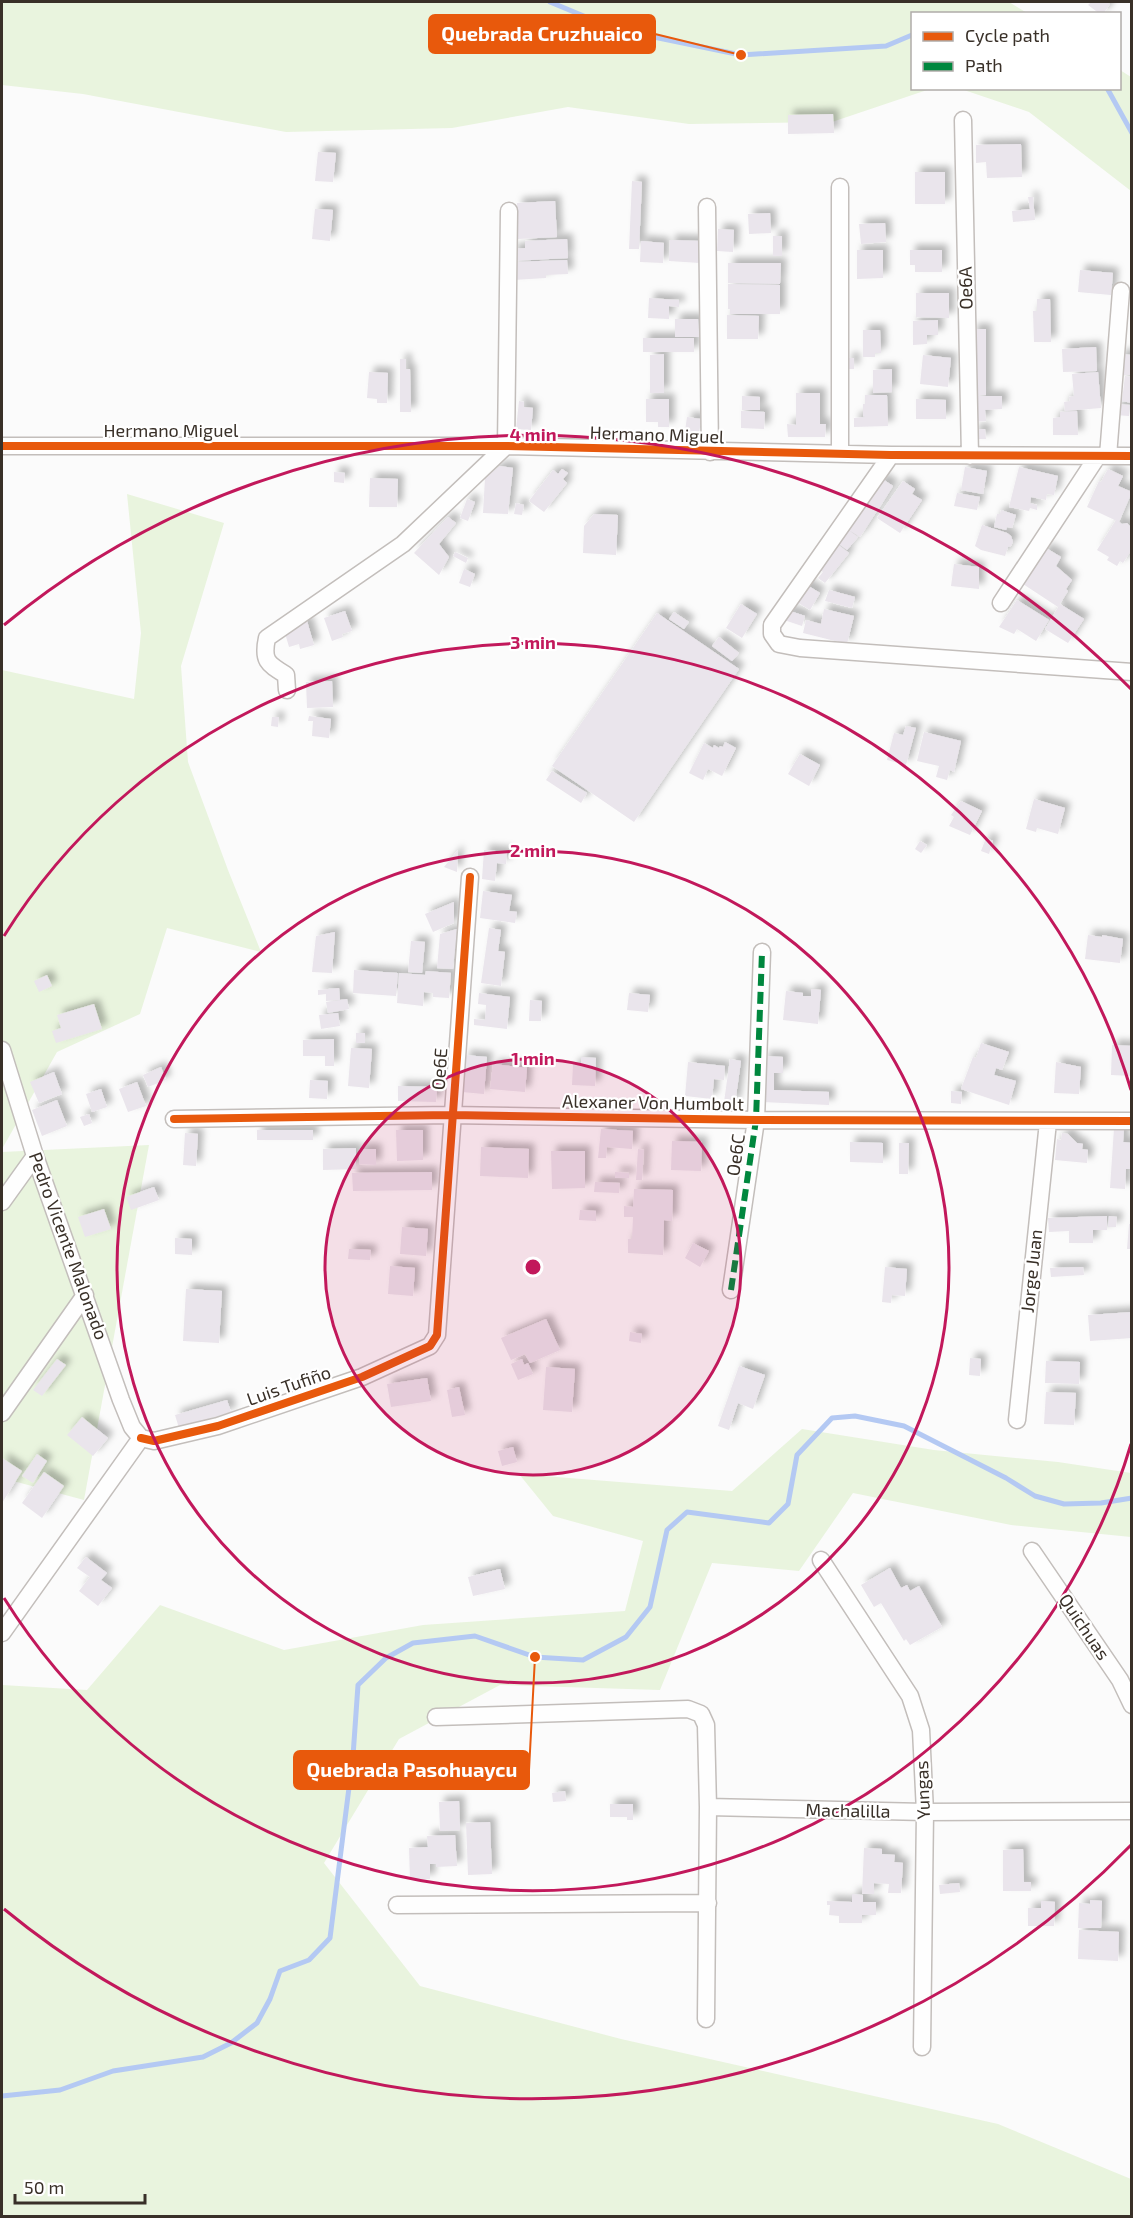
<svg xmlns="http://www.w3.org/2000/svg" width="1133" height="2218" viewBox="0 0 1133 2218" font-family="'Exo 2',sans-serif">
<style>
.green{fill:#e9f4de}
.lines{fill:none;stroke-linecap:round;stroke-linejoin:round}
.stream{stroke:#b4c9f3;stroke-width:5}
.building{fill:#eae5ec;filter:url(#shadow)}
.minor-casing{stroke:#c3bebb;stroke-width:19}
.minor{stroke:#fefefe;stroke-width:16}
.quiet{stroke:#00873e;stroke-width:6;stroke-dasharray:12 6;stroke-linecap:butt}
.cycleway-casing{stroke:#fff;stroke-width:11}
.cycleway{stroke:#e8590c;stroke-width:8}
.ring{fill:none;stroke:#c2185b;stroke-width:3}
.labels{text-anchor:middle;stroke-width:4.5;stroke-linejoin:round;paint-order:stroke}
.street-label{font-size:18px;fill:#393028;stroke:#fff}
.centre{fill:#c2185b;stroke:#fff;stroke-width:3}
.ring-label{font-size:18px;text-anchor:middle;font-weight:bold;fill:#c2185b;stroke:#fff;stroke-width:4.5;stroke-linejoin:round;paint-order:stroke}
.leader{fill:none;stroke:#e8590c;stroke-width:2}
.callout-dot{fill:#e8590c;stroke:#fff;stroke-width:2}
.callout{fill:#e8590c;stroke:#e8590c;stroke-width:2}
.callout-label{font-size:20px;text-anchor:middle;font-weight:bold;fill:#fff}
</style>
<defs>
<filter id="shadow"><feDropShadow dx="5.5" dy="-5.5" stdDeviation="3" flood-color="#0004"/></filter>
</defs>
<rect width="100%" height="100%" fill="#fbfbfb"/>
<path class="green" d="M2 2H1009L1027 13 912 14V88L930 89 832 122 689 124 568 107 452 128 286 132 83 94 2 85Z
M1120 70 1131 77V191L1029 112 961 89 1120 88Z
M127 494 224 523 181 666 188 762 228 870 261 952 167 928 140 1014 57 1052 2 1149V670L134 699 141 633Z
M149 1145 84 1500 2 1478V1152Z
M802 1429 934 1450 1058 1462 1131 1473V1537L1011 1525 853 1493 799 1571 712 1563 660 1690 500 1685 399 1739 324 1863 420 1986 621 2039 998 2124 1131 2179V2216H2V1685L87 1690 160 1605 284 1650 423 1625 625 1611 643 1541 553 1516 519 1474 732 1491Z"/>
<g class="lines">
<path class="stream" d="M550 2 615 29 741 55 886 46 912 35
M1107 88 1132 133
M2 2096 60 2090 113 2071 203 2057 231 2043 257 2023 270 1999 280 1971 309 1960 330 1938 353 1756 358 1685 386 1658 413 1643 475 1636 535 1657 583 1660 626 1637 650 1607 667 1530 687 1512 769 1523 788 1504 797 1455 832 1418 855 1416 904 1426 1006 1478 1035 1496 1064 1504 1101 1503 1132 1498"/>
</g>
<path class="building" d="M1091 2H1107L1110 4 1103 14H1100L1088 5Z
M833 114 834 133 788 134V115Z
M1021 144 1022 177 987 178 986 162 976 163V145Z
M318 152 336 153 333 182 315 181Z
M915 172H945V204H915Z
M632 181 642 182 639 249H629Z
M1028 197H1033L1035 220 1013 222 1012 211 1030 209Z
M555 201 557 237 518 239 517 203Z
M315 209 333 210 330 241 312 239Z
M770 213 771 233 749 234 748 214Z
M885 223 886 242 861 244 859 224Z
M718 229 734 230 733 252 717 251Z
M773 236H782V256H773Z
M567 239 568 258 513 261 512 249 525 248V241Z
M670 240 701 241 700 263 669 261Z
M641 241 664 243 663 263 640 262Z
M857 250H883V278L857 279Z
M910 250H942V272H915V265H910Z
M567 260 568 274 546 275V278L513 280 512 262Z
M728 263H781L780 284 728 283Z
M1080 270 1113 273 1111 295 1078 292Z
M728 284 780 285V314H730V309H728Z
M916 293H949V318L916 317Z
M649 298 679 300V307L669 306V319L648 318Z
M1037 299H1050L1051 342H1034L1033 311H1037Z
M727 315 759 316 758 339H727Z
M675 319H698L699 337H675Z
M938 320V335H927V344L913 345V321Z
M972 329H986V395L972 396Z
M863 330H880L881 353H875V357H863Z
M643 338H694V352H643Z
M1096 347 1097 371 1063 372 1062 349Z
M664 354V393H650V355Z
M1120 354 1132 355V375H1123V378L1117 377Z
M923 355 951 358 948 387 920 384Z
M847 358H854V369H847Z
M400 359H406V369H410L411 412H400Z
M892 369V392L873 393V370Z
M369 372 388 373 387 403H377V399L367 398Z
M1098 372 1101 408 1065 411 1064 402 1070 401 1069 397 1074 396 1072 374Z
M1125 376 1132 377V403L1122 401Z
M796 393H820V424H826L825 437H788L787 424 796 425Z
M865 395H887L888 426 854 427V418L865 417 863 416V404H865Z
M742 396 760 397V410H742Z
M973 396H1002V409L985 410 986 421 973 422Z
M646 399H669V427H658V422H646Z
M916 399 946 400V419H916Z
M519 401 524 402V407L533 408 531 430 516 429Z
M1116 404 1130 405 1129 416 1115 415Z
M741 411 765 412 764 429 741 428Z
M1077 411 1078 435H1053V418L1060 417V412Z
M687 417 701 419 699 433 685 431Z
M974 429H985L986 439H974Z
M500 466 513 468 508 514 483 513 485 478Z
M965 467 987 471 983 494 961 490Z
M1019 467 1058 476 1054 495 1047 494 1046 500 1031 497 1030 503 1037 505V510L1030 508 1029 511 1009 507Z
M562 469 568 473 563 479 567 483 544 512 529 501 553 470 558 474Z
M1108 469 1123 476 1118 486 1132 492 1119 522 1087 507 1099 481 1101 482Z
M334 472 345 473 344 483 334 482Z
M370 478 398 479 397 507H369Z
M881 478 893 486 878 510 866 502Z
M903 481 915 489 912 494 922 500 900 533 877 518Z
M957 493 980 497 977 510 954 506Z
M467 499 475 502 468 521 460 518Z
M864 502 877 511 860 537 847 529Z
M516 503 524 505 522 515 514 514Z
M1001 510 1016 515 1012 528 1007 527 1006 530 994 527 997 514H1000Z
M594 514 618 515 616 555 583 553 584 526Z
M448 517 456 523 439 544 449 557 439 575 414 553Z
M1116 520 1122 524 1127 523 1132 528V549L1123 563 1120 561 1117 566 1107 560 1109 557 1097 550Z
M982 525 1007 533 1011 536 1013 542 1011 546 1008 547 1005 556 981 550 975 546Z
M846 528 858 537 847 550 836 542Z
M835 542 849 553 825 583 818 578 823 572 816 567Z
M1046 548 1061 557 1056 566 1072 580 1066 589 1068 591 1058 607 1023 584 1041 559 1039 558Z
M455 552 468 558 466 563 453 556Z
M954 564 979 567V589L951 586Z
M464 569 475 574 470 587 459 583Z
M802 582 820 593 810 610 792 599Z
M829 590 855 597 852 608 825 601Z
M1017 600 1049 620 1036 641 1017 629 1014 634 999 627Z
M741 604 757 614 742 638 726 628Z
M1060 604 1084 619 1068 643 1045 629Z
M824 609 854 616 847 644 803 633 806 620 821 624Z
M787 610 805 616 802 626 781 619Z
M345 611 352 631 342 634 343 637 332 641 324 618Z
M674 612 689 622 684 629 669 619Z
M657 613 739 669 634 822 552 766Z
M307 621 314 645 300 649 299 644 289 647 285 633 294 630 293 625Z
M719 637 739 653 732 661 712 646Z
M332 681 333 707 307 708 306 682Z
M309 716 331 719 329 738 312 736 313 721H308Z
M272 717H279L278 727 271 726Z
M906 726 916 728 906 765 887 760 894 733 903 735Z
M924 732 961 741 954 772 950 770 947 780 936 777 939 766 917 761Z
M725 742 736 748 722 776 708 769 703 780 689 773 704 743 713 748 714 745 719 748 720 746 723 747Z
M800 754 820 765 809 786 788 774Z
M552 771 587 793 581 803 546 780Z
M1034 799 1065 808 1058 834 1037 828 1036 832 1026 829Z
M961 801 982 811 970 835 949 826 954 817 951 815Z
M986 838 993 841 989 854 981 851Z
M920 841 927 845 921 853 915 849Z
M458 850 457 872 444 867Z
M484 850 507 852 506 864 497 863 495 881 482 879Z
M483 891 512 895 509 911 517 912 515 923 480 918Z
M454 902V923L433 932 425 914Z
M489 928 501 930 498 951 505 952 501 986 481 983Z
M457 929 453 969 437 968 440 934Z
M335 932 332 973 312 972 316 936Z
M1088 935 1102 937V935L1123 939 1120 963 1085 959Z
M411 941 425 942 422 973 408 972Z
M354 970 398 973 396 996 353 993Z
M426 971 451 973 449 998 433 997V993L424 992 423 1006 397 1003 399 973 425 975Z
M47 975 52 986 39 992 34 981Z
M339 988 340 1000 326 1001V994L318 995V990Z
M811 989 821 990 818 1024 783 1020 786 991 803 993V996H811Z
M479 993 510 997 507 1029 474 1025V1019L485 1020 486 1005 478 1004Z
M629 993 650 995 648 1012 627 1010Z
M347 999 349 1009 328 1013 326 1002Z
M530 1000 542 1001 541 1021H529Z
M94 1004 102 1029 56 1043 52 1031 61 1028 57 1015Z
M338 1013 340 1026 321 1029 319 1015Z
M356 1033H365V1043H356Z
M334 1039V1066H325V1056H303V1040Z
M981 1043 1009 1052 1002 1070 996 1068 994 1075 1016 1081 1009 1105 961 1089 973 1057 976 1058Z
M1112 1045 1132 1046V1076L1111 1075Z
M351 1048 372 1049 369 1088 348 1086Z
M465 1055 487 1057 484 1094 462 1092Z
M764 1056 783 1057V1073H774V1090L829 1092V1105L762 1102Z
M581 1057 596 1058 595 1086 572 1085 573 1064H581Z
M730 1059 741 1061 735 1104 724 1102Z
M688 1062 725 1066 724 1080 714 1079 712 1099 685 1096Z
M1056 1062 1081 1067 1079 1094 1054 1093Z
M493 1064 527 1068 525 1092 490 1089Z
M161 1067 166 1080 148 1087 143 1075Z
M54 1072 62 1094 39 1103 30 1082Z
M310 1080 328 1081 327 1099 309 1098Z
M137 1082 146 1106 128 1112 119 1089Z
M398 1086 437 1087 436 1102 398 1101Z
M101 1089 107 1107 92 1112 86 1094Z
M951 1091 962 1092 961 1104 951 1103Z
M57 1100 67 1126 42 1136 32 1110Z
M89 1114 92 1123 84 1126 80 1117Z
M1114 1128 1124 1129 1123 1142 1132 1143V1169H1126L1125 1189 1110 1188Z
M601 1129 633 1131 632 1149 607 1147 606 1158H598Z
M257 1130H313V1140H257Z
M396 1130H423V1160L397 1161Z
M185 1133 198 1134 196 1166 183 1165Z
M1062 1133 1068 1134 1077 1143 1083 1144 1082 1149 1088 1150 1087 1163 1055 1160 1057 1139 1061 1140Z
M672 1141 702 1142 701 1171 671 1170Z
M850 1142 883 1143V1163L850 1162Z
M899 1143H909L908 1174H899Z
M481 1147 529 1149 528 1178 480 1176Z
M356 1148V1169L323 1170V1149Z
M359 1149H376V1165L359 1164Z
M638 1149 644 1150 642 1180H636Z
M551 1151H585V1188L552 1189Z
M432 1172V1190L353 1191 352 1173Z
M615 1172 629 1173V1178H615Z
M595 1182 620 1183 619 1193 594 1192Z
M154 1187 159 1200 131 1210 126 1197Z
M634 1189 673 1190 672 1221 664 1220 663 1255 628 1253V1239H632L633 1217H624V1206L633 1207Z
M104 1209 111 1229 85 1237 78 1217Z
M580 1210 596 1211V1221L579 1220Z
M1107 1216V1230H1093V1243H1069V1231L1049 1232 1048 1218Z
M1109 1216 1117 1217 1116 1227H1108Z
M1129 1224H1132V1249H1127Z
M402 1227 428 1229 426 1256 400 1254Z
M175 1238 192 1239V1255L175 1254Z
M693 1243 709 1251 700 1267 685 1258Z
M349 1249 371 1250 370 1260 348 1259Z
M390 1266 415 1268 413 1296 388 1294Z
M885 1267 907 1269 905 1296 892 1295 891 1303 882 1302Z
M1083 1267 1084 1275 1051 1277 1050 1268Z
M186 1289 222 1291 219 1343 183 1341Z
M1132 1312V1338L1090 1341 1088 1315Z
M546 1319 560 1350 530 1363 525 1354 511 1360 501 1338Z
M630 1332 642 1334 641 1343 629 1341Z
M970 1358 981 1359 980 1376 969 1375Z
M57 1359 66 1365 42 1396 33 1390Z
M522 1359 524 1365 528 1363 533 1374 518 1380 511 1364Z
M1046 1361 1080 1362 1079 1384 1045 1383Z
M739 1366 765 1375 753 1409 738 1403 729 1430 718 1426Z
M546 1367 575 1369 572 1412 543 1410Z
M427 1378 431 1401 391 1407 387 1384Z
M459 1387 465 1415 452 1417 447 1390Z
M1046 1392 1076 1393 1074 1425 1044 1424Z
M227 1400 231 1412 179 1428 175 1415Z
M82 1417 108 1438 93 1456 67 1435Z
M513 1447 517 1462 502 1466 498 1451Z
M37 1454 47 1461 33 1483 22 1476Z
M2 1458 22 1471 2 1503Z
M44 1472 64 1486 42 1518 22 1503Z
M86 1557 107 1573 101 1580 112 1588 98 1606 79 1591 90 1577 77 1568Z
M890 1568 901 1588 907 1585 910 1591 919 1586 942 1627 910 1645 906 1639 904 1641 881 1603 874 1607 861 1585Z
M500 1569 505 1589 473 1596 468 1577Z
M565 1791 566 1801 553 1802 552 1793Z
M459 1801 460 1830 440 1831 439 1802Z
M610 1804H633V1820H627V1817H610Z
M490 1822 492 1874 468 1875 466 1823Z
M455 1835 457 1866 436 1867V1864H430V1879L410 1880 409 1848 428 1847 427 1836Z
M864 1848 882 1849V1854L895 1855 894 1862 903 1863 901 1893H888L889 1884 874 1883V1894H862Z
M1023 1849 1024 1882H1031V1891H1003V1850Z
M959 1883 960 1892 940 1894 939 1885Z
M852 1894 863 1895V1902H876V1915H862V1923H839V1916L829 1915 830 1905H827V1901L852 1902Z
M1090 1900 1102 1901 1101 1928H1078L1079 1903 1090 1904Z
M1041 1901 1055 1902 1054 1926H1028V1908H1041Z
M1079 1930 1119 1932 1118 1961 1078 1959Z"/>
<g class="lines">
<defs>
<path id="minor" d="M963 120 970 456
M840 187V454
M707 207 710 452
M2 446H506L891 455 1132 456
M891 455 772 625V634L779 644 800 648 1132 672
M1108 456 1121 291
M1001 603 1097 457
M287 690 286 675C268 664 262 661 267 638L403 544 506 446 509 211
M2 1050 35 1156 121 1400 132 1427 141 1438
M174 1119 451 1115 756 1120 1132 1121
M2 1202 35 1156
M731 1290 756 1120 762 952
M2 1413 85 1295
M1017 1420 1048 1122
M141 1438 154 1441 218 1426 362 1377 430 1346 437 1335 470 877
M1032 1551 1120 1680 1132 1705
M821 1560 910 1696 921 1730 925 1812 922 2047
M2 1633 141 1438
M436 1717 688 1709 701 1714 706 1725 708 1807 706 2019
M708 1807 925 1812 1132 1811
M397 1905 708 1903"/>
</defs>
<use href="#minor" class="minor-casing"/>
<use href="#minor" class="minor"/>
<path class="quiet" d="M731 1290 756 1120 762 952"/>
<defs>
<path id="cycleway" d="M2 446H506L891 455 1132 456
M174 1119 451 1115 756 1120 1132 1121
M141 1438 154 1441 218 1426 362 1377 430 1346 437 1335 470 877"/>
</defs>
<use href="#cycleway" class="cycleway-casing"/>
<use href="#cycleway" class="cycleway"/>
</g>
<circle cx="533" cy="1267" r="208" fill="#c2185b" fill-opacity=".12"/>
<g class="ring">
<circle cx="533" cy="1267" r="208"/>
<circle cx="533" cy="1267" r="416"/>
<path d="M1131 1444A624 624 0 0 1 4 1598M4 936A624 624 0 0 1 1131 1090"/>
<path d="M1131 1845A832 832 0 0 1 4 1909M4 625A832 832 0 0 1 1131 689"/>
</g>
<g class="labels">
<g class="street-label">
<text transform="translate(966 288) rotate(-91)" y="6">Oe6A</text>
<text x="171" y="437">Hermano Miguel</text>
<text transform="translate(657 435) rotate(2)" y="6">Hermano Miguel</text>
<text transform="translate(440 1069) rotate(-86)" y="6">Oe6E</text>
<text transform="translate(653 1103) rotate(1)" y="6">Alexaner Von Humbolt</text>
<text transform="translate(736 1155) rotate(-82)" y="6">Oe6C</text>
<text transform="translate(68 1246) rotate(70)" y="6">Pedro Vicente Malonado</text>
<text transform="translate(1032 1271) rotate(-84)" y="6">Jorge Juan</text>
<text transform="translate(289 1386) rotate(-19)" y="6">Luis Tufiño</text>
<text transform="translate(1084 1627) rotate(56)" y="6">Quichuas</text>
<text transform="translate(923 1790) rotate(-92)" y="6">Yungas</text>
<text transform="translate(848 1811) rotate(1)" y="6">Machalilla</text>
</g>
</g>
<circle cx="533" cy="1267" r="9" class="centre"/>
<g class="ring-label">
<text x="533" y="441">4 min</text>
<text x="533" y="649">3 min</text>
<text x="533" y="857">2 min</text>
<text x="533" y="1065">1 min</text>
</g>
<path class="leader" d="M741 55L655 34M535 1657L529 1770"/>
<g class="callout-dot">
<circle cx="741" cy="55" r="6"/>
<circle cx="535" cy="1657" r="6"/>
</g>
<g class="callout">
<rect x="429" y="15" width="226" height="38" rx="6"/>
<rect x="294" y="1751" width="235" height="38" rx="6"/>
</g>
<g class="callout-label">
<text x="542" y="41">Quebrada Cruzhuaico</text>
<text x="412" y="1777">Quebrada Pasohuaycu</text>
</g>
<rect width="1133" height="2218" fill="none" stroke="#393028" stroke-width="6"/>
<rect x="911" y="12" width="210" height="78" fill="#ffffff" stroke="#b0aca9" stroke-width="1.5"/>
<rect x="923" y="32" width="30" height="9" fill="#e8590c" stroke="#b0aca9" stroke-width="1.5"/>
<text x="965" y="42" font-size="18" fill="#393028">Cycle path</text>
<rect x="923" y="62" width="30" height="9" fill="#00873e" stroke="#b0aca9" stroke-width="1.5"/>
<text x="965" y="72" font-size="18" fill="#393028">Path</text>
<path d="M15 2194v9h130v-9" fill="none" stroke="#393028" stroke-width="3"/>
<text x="24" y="2194" font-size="18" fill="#393028" stroke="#ffffff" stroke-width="4.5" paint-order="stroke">50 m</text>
</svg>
